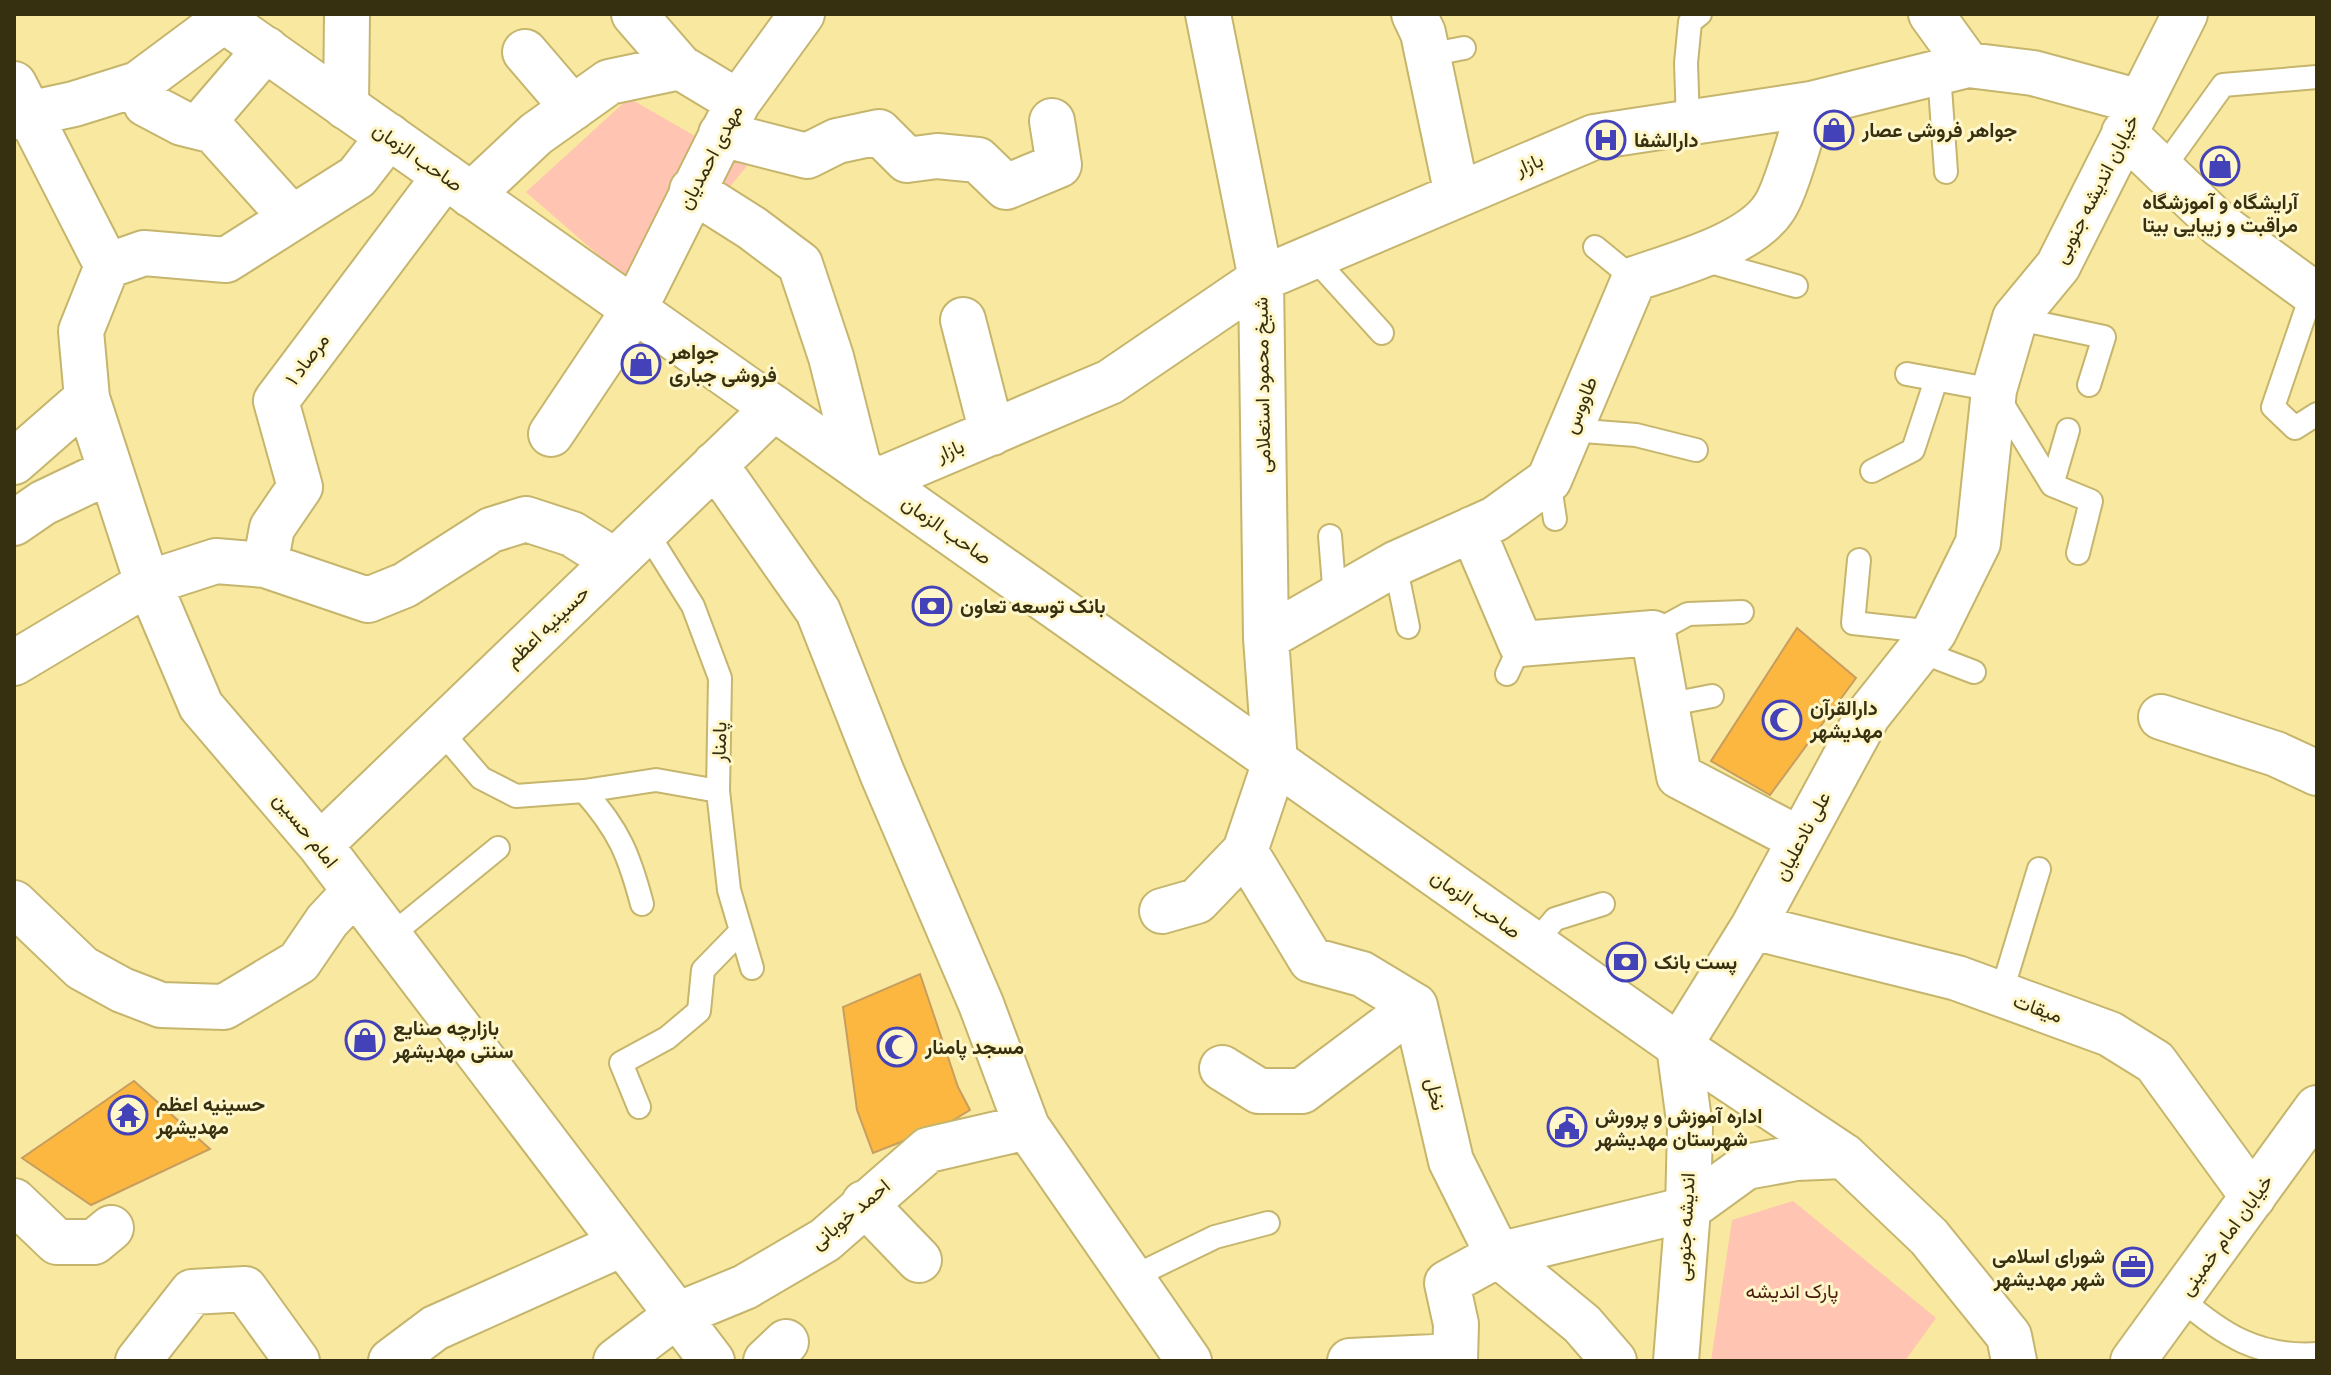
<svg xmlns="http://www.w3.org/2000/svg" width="2331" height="1375" viewBox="0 0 2331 1375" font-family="'Roboto Condensed',Vazirmatn,sans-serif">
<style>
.green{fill:#ffc4b2}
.building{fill:#fbb740;stroke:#c79e5f;stroke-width:2}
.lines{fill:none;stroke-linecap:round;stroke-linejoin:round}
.lane-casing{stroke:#c5b56d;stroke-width:26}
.street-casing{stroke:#c5b56d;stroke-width:48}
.secondary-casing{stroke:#c5b56d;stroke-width:48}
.lane{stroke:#fff;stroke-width:22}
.street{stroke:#fff;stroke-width:44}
.secondary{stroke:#fff;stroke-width:44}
.labels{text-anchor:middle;stroke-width:6;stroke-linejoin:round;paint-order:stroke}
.poi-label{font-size:20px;font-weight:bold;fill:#363011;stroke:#fff6ca;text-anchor:start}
.street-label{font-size:20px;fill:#363011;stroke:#fff6ca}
.park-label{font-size:20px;fill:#4a1d10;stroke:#fff6ca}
</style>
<rect width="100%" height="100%" fill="#f9e89f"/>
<path class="green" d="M629 98 747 166 642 293 526 192Z
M1793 1201 1936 1318 1905 1361H1711L1732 1220Z"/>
<path class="building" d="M1797 628 1856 678 1770 795 1711 761Z
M920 974 958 1087 970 1110 947 1124 873 1153 857 1110 843 1007Z
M134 1081 210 1149 91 1205 22 1158Z"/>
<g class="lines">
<defs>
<path id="lane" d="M1428 55 1464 48
M1939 73 1946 172
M1688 123 1686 63 1690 22 1700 14
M2162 170 2223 85 2317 77
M1595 247 1634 279
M1313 257 1382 333
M1703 260 1796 286
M2314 287 2273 407 2295 428 2317 414
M2015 318 2104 337 2089 385
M1907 374 1994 390 2052 485 2091 501 2078 553
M1570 430 1636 435 1696 450
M1872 471 1913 450 1936 380
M1549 480 1555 519
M2052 485 2068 430
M646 531 693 606 720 678 718 791 729 890 752 968
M1330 536 1335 598
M1859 560 1853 623 1934 632
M1395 564 1408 627
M1653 633 1688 614 1742 612
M1919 651 1974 672
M1507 674 1521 644
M1666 705 1712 696
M440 730 481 778 516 796 584 791 656 780 718 791
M584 791C619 830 629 855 642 904
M389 937 498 848
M1534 944 1555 919 1603 904
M2001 994 2039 869
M639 1107 621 1063 667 1038 699 1011 703 970 741 931
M1133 1277 1215 1237 1268 1223
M2180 1298C2223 1335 2259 1358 2317 1354"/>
<path id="street" d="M634 14 680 67 738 102
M1414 14 1423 33 1457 195
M1931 14 1968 65
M525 52 573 108
M14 84 107 266
M138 84 146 104 182 123 214 131 292 218
M346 107 347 14
M14 117 74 104 138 84 224 20
M199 127 266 49
M2124 133 2220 225 2317 296
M721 134 807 156 837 141 879 132 907 160 937 156 978 160 1006 187 1059 165 1052 121
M389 136 357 177 226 260 144 253 107 266 81 331 87 398 142 567 201 706 320 845 712 1361
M692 190 752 228 800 264 831 357 859 468
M471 195 536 134 609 82 680 67
M963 320 992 433
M551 434 634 310 738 102 802 14
M14 462 87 398
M715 464 818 611 882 773 981 1004 1027 1127 1189 1361
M877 481 1110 382 1261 279 1594 137 1811 104 1968 65 2033 73 2140 102
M14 523 43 503 110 471
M1472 529 1521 644 1653 633 1679 776 1799 839
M265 565 272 528 300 487 276 401 445 176
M1266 638 1395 564 1495 519 1549 480 1634 279C1674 265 1750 245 1774 208 1787 189 1802 129 1811 104
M14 663 148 583 216 561 265 565 368 600 405 585 491 530 526 519 572 534 615 561
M2161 717 2276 754 2317 773
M320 845 774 408
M1245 851 1311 960 1362 974 1415 1006 1451 1161 1498 1255 1582 1324 1614 1361
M14 903 82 968 122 990 161 1005 224 1007 299 962 327 921 354 892
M1162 911 1197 901 1245 851 1275 762 1266 638 1261 279 1208 14
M1753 927 1957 978 2110 1034 2155 1062 2253 1197
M1679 1046 1753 927 1868 715 1934 632 1978 543 1994 390 2015 318 2058 266 2185 14
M1222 1068 1259 1091H1302L1415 1006
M14 1201 57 1242H94L111 1228
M864 1203 919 1260
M138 1361 192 1292 245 1289 297 1361
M391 1361 435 1328 622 1244
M616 1361 677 1315 745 1287 825 1240 928 1150 1027 1127
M766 1361 786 1342
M1350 1361 1455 1356
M1455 1361 1456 1324 1447 1283 1498 1255 1688 1209"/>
<path id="secondary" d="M215 14 1679 1046 1844 1156 1929 1237 2009 1336 2014 1361
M1688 1209 1746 1167 1796 1158 1844 1156
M1676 1361 1688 1209 1690 1128 1679 1046
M2133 1361 2317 1108"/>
</defs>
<use href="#lane" class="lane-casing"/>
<use href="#street" class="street-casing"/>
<use href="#secondary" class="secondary-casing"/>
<use href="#lane" class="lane"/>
<use href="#street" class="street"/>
<use href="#secondary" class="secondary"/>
</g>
<defs>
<symbol id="shop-ring" viewBox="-11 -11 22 22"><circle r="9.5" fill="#fff6ca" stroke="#4442b8" stroke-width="1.5"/><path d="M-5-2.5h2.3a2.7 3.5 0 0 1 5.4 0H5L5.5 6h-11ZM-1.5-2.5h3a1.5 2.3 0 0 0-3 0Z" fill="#4442b8"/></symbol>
<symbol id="hospital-ring" viewBox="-11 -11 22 22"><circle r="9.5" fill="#fff6ca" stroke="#4442b8" stroke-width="1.5"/><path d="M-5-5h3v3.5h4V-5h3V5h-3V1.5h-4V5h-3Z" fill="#4442b8"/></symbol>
<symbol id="bank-ring" viewBox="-11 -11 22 22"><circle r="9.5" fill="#fff6ca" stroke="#4442b8" stroke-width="1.5"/><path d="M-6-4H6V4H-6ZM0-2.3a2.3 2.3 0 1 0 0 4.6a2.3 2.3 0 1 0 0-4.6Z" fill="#4442b8"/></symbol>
<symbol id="mosque-ring" viewBox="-11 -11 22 22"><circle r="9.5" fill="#fff6ca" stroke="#4442b8" stroke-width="1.5"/><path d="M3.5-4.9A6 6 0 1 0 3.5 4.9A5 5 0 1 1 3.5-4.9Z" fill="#4442b8"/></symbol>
<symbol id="temple-ring" viewBox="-11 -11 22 22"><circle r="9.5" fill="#fff6ca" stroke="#4442b8" stroke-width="1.5"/><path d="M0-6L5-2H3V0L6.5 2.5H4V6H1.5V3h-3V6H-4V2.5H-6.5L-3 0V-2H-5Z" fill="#4442b8"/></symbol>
<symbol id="civic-ring" viewBox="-11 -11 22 22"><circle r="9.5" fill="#fff6ca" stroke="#4442b8" stroke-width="1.5"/><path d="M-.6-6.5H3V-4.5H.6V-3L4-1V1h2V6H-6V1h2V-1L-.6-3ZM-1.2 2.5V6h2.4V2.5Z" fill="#4442b8"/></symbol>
<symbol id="office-ring" viewBox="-11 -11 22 22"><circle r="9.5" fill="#fff6ca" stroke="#4442b8" stroke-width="1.5"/><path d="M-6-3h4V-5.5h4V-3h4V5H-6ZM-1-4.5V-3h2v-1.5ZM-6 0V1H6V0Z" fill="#4442b8"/></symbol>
</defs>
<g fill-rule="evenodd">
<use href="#shop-ring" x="1812" y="108" width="44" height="44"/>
<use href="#hospital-ring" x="1584" y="118" width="44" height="44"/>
<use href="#shop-ring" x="2198" y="144" width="44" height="44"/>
<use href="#shop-ring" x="619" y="342" width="44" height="44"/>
<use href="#bank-ring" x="910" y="584" width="44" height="44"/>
<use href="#mosque-ring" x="1760" y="698" width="44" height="44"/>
<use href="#bank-ring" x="1604" y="940" width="44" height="44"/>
<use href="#shop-ring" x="343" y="1018" width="44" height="44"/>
<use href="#mosque-ring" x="875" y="1025" width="44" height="44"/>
<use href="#temple-ring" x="106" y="1093" width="44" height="44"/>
<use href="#civic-ring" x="1545" y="1105" width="44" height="44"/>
<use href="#office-ring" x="2111" y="1245" width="44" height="44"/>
</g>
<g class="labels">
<g class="poi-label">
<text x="1862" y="137">جواهر فروشی عصار</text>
<text x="1634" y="147">دارالشفا</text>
<text x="2220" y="209" text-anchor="middle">آرایشگاه و آموزشگاه<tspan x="2220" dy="23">مراقبت و زیبایی بیتا</tspan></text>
<text x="669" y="359">جواهر<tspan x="669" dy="23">فروشی جباری</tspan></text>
<text x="960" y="613">بانک توسعه تعاون</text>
<text x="1810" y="715">دارالقرآن<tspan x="1810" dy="23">مهدیشهر</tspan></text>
<text x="1654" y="969">پست بانک</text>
<text x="393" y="1035">بازارچه صنایع<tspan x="393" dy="23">سنتی مهدیشهر</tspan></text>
<text x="925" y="1054">مسجد پامنار</text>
<text x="156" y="1111">حسینیه اعظم<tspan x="156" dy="23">مهدیشهر</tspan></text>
<text x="1595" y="1123">اداره آموزش و پرورش<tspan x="1595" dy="23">شهرستان مهدیشهر</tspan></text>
<text x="2105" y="1263" text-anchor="end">شورای اسلامی<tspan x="2105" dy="23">شهر مهدیشهر</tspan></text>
</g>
<g class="street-label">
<text transform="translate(418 157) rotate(35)" y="7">صاحب الزمان</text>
<text transform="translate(710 157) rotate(-62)" y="7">مهدی احمدیان</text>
<text transform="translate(1529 164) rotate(-23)" y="7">بازار</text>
<text transform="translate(2096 189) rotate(-63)" y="7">خیابان اندیشه جنوبی</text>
<text transform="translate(307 359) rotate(-53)" y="7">مرصاد ۱</text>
<text transform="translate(1262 385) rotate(-91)" y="7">شیخ محمود استعلامی</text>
<text transform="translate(1580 405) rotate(-68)" y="7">طاووس</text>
<text transform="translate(950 450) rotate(-23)" y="7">بازار</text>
<text transform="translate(947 530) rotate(35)" y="7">صاحب الزمان</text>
<text transform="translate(547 626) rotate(-44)" y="7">حسینیه اعظم</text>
<text transform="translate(719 742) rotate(-89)" y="7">پامنار</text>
<text transform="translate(306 830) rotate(51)" y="7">امام حسین</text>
<text transform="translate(1802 836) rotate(-62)" y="7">علی نادعلیان</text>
<text transform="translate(1476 904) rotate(35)" y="7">صاحب الزمان</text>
<text transform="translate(2038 1008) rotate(20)" y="7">میقات</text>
<text transform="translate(1436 1094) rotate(77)" y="7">نخل</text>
<text transform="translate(850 1214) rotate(-40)" y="7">احمد خوبانی</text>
<text transform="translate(1685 1227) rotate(-87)" y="7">اندیشه جنوبی</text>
<text transform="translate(2226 1235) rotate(-54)" y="7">خیابان امام خمینی</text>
</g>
<g class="park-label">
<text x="1792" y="1298">پارک اندیشه</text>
</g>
</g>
<rect width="2331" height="1375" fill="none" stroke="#363011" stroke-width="32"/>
</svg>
